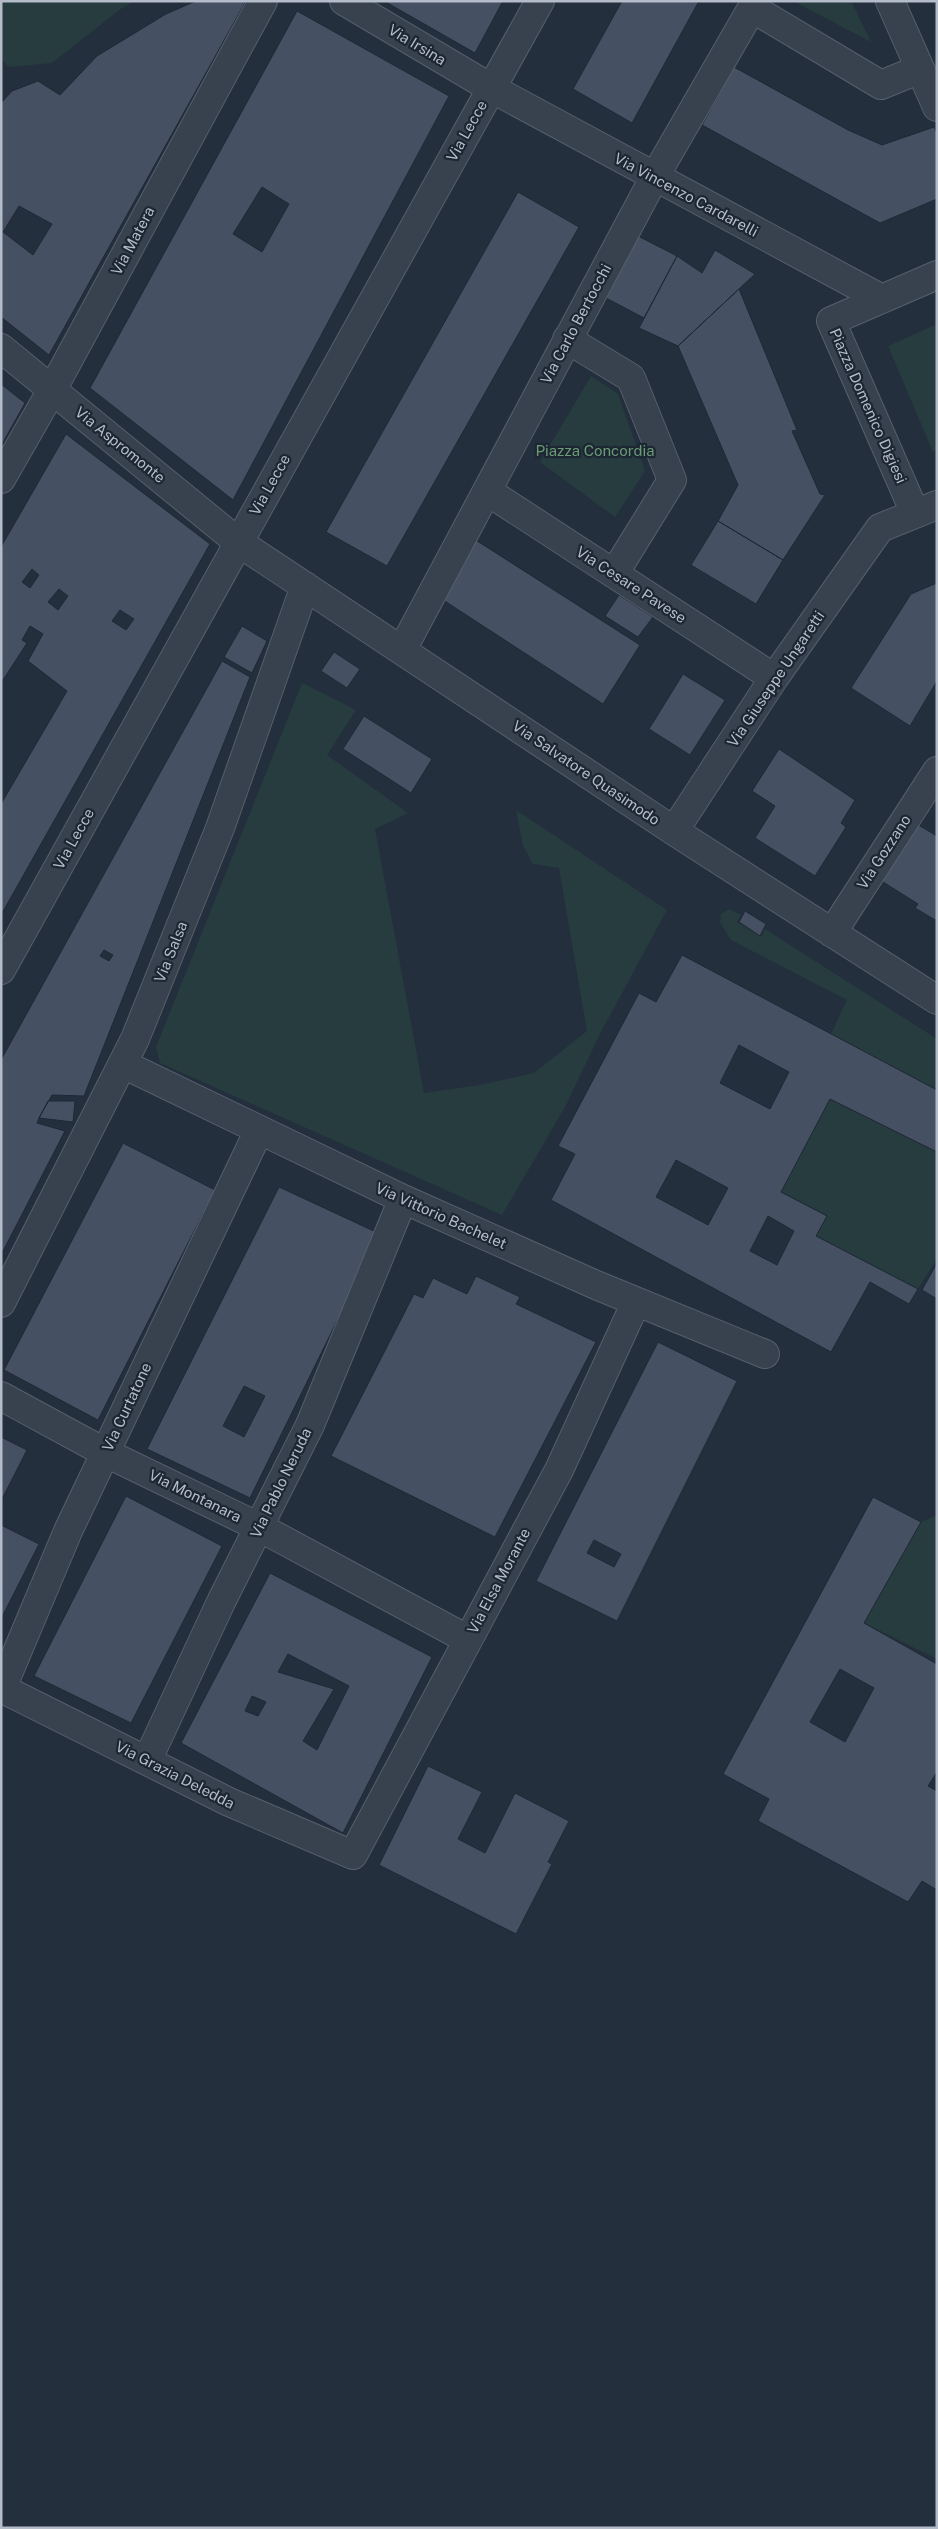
<svg xmlns="http://www.w3.org/2000/svg" width="938" height="2529" viewBox="0 0 938 2529" font-family="'Public Sans',sans-serif">
<style>
.green{fill:#263c3f}
.building{fill:#455162;stroke:#1f2835;fill-rule:evenodd}
.lines{fill:none;stroke-linecap:round;stroke-linejoin:round}
.street-casing{stroke:#565f6c;stroke-width:30}
.street{stroke:#38414e;stroke-width:28}
.labels{text-anchor:middle;stroke-width:4.5;stroke-linejoin:round;paint-order:stroke}
.street-label{font-size:15px;fill:#b4bcc9;stroke:#1d2633}
.park-label{font-size:15px;fill:#6b9a76;stroke:#1d2633}
</style>
<rect width="100%" height="100%" fill="#242f3e"/>
<path class="green" d="M1 1H135L122 8 52 63 8 67 1 58Z
M851 1 871 42 795 2V1Z
M937 324V450L933 452 888 346Z
M591 376 618 394 645 471 615 517 540 462Z
M302 683 356 710 327 755 408 813 375 829 424 1093 480 1085 534 1073 587 1031 559 868 533 864 523 846 516 810 667 910 601 1032 565 1107 502 1215 160 1063 156 1047Z
M729 909 741 915 737 922 761 937 765 929 937 1039V1090L831 1034 847 1000 731 940 720 922 721 914Z
M830 1099 937 1152V1258L918 1289 816 1236 827 1215 781 1192Z
M937 1515V1659L864 1623 921 1522Z"/>
<path class="building" d="M196 1H246L49 355 1 317V103L12 91 38 81 60 95 97 56 166 14ZM19 206 52 224 33 255 3 232Z
M384 1H503L475 53Z
M622 1H699L632 123 573 89Z
M297 11 449 96 233 500 90 388ZM262 187 289 204 262 252 233 234Z
M734 67 848 130 882 145 934 127 937 133V199L880 223 702 125Z
M518 192 579 227 387 566 326 532Z
M638 236 677 256 644 318 606 298Z
M715 250 755 274 678 346 639 328 677 256 702 273Z
M739 289 797 430 792 431 820 494 825 495 783 560 718 521 738 485 678 346Z
M1 384 25 403 1 446Z
M66 434 210 544 1 915V804L67 691 28 661 43 634 30 626 22 640 27 643 1 683V547ZM32 569 39 575 30 588 22 582ZM59 589 68 596 58 610 48 602ZM120 610 134 619 126 630 112 621Z
M718 521 783 560 756 604 691 565Z
M471 537 640 645 603 704 437 596Z
M937 583V681L910 726 851 688 911 594Z
M619 595 653 617 638 637 605 616Z
M242 626 267 641 252 673 224 657Z
M334 652 360 669 347 688 321 671Z
M222 661 250 677 84 1096 52 1095 39 1118 37 1123 65 1131 1 1255V1060ZM104 950 113 955 109 961 100 956Z
M683 674 725 700 690 755 649 729Z
M364 716 432 759 411 793 343 749Z
M779 749 855 800 841 823 846 827 815 876 755 838 775 806 752 791Z
M915 823 937 836V921L915 908 918 904 880 880Z
M745 911 766 924 760 936 739 922Z
M682 955 937 1090V1152L830 1099 781 1192 827 1216 816 1236 918 1289 909 1304 870 1282 831 1352 551 1200 575 1154 558 1146 639 993 656 1002ZM739 1045 789 1072 770 1109 720 1083ZM676 1160 728 1188 708 1225 656 1197ZM768 1216 794 1231 777 1265 750 1251Z
M48 1101H75L73 1122 39 1118Z
M123 1143 215 1190 98 1420 4 1370Z
M279 1187 378 1233 364 1266 250 1498 147 1449ZM244 1386 265 1396 244 1437 223 1426Z
M937 1263V1299L922 1290Z
M476 1276 520 1297 516 1304 596 1342 495 1537 331 1456 414 1294 423 1298 433 1278 467 1294Z
M658 1342 737 1381 617 1621 536 1581ZM594 1540 621 1554 614 1567 587 1553Z
M1 1437 27 1450 1 1501Z
M126 1496 222 1546 131 1723 34 1676Z
M873 1497 921 1522 864 1623 937 1664V1772L928 1786 937 1791V1890L922 1881 908 1902 758 1821 769 1799 723 1774ZM840 1669 874 1688 845 1742 810 1722Z
M1 1525 39 1544 1 1619Z
M270 1573 432 1657 343 1833 181 1743ZM288 1654 349 1686 317 1750 303 1741 334 1689 278 1672ZM252 1696 266 1702 258 1716 245 1711Z
M428 1766 482 1792 458 1839 485 1853 515 1793 569 1821 548 1862 552 1864 516 1934 379 1865Z"/>
<g class="lines">
<defs>
<path id="street" d="M344 1 491 88 882 299
M890 1 937 107
M752 8 881 85 920 69
M567 339 631 378 672 480 614 574
M1 348 238 542 674 831 937 1000
M1 479 52 390 263 1
M487 491 774 678
M915 513 831 321 937 275
M402 650 654 178 756 1
M674 831 774 678 880 528 937 505
M832 933 937 771
M1 970 540 1
M123 1064 403 1199 596 1285 765 1354
M1 1303 135 1039 220 828 305 586
M1 1396 106 1453 259 1527 467 1639
M1 1688 229 1802 353 1855 559 1470 636 1302
M2 1688 68 1531 259 1130
M147 1761 221 1602 310 1425 403 1199"/>
</defs>
<use href="#street" class="street-casing"/>
<use href="#street" class="street"/>
</g>
<g class="labels">
<g class="street-label">
<text transform="translate(417 45) rotate(31)" y="5">Via Irsina</text>
<text transform="translate(467 131) rotate(-61)" y="5">Via Lecce</text>
<text transform="translate(686 195) rotate(28)" y="5">Via Vincenzo Cardarelli</text>
<text transform="translate(133 241) rotate(-62)" y="5">Via Matera</text>
<text transform="translate(576 324) rotate(-62)" y="5">Via Carlo Bertocchi</text>
<text transform="translate(868 406) rotate(66)" y="5">Piazza Domenico Digiesi</text>
<text transform="translate(120 445) rotate(39)" y="5">Via Aspromonte</text>
<text transform="translate(270 485) rotate(-61)" y="5">Via Lecce</text>
<text transform="translate(631 585) rotate(33)" y="5">Via Cesare Pavese</text>
<text transform="translate(776 679) rotate(-56)" y="5">Via Giuseppe Ungaretti</text>
<text transform="translate(586 773) rotate(34)" y="5">Via Salvatore Quasimodo</text>
<text transform="translate(74 839) rotate(-61)" y="5">Via Lecce</text>
<text transform="translate(884 852) rotate(-57)" y="5">Via Gozzano</text>
<text transform="translate(171 952) rotate(-68)" y="5">Via Salsa</text>
<text transform="translate(441 1216) rotate(24)" y="5">Via Vittorio Bachelet</text>
<text transform="translate(127 1407) rotate(-65)" y="5">Via Curtatone</text>
<text transform="translate(281 1483) rotate(-64)" y="5">Via Pablo Neruda</text>
<text transform="translate(195 1496) rotate(26)" y="5">Via Montanara</text>
<text transform="translate(499 1581) rotate(-62)" y="5">Via Elsa Morante</text>
<text transform="translate(175 1775) rotate(27)" y="5">Via Grazia Deledda</text>
</g>
<g class="park-label">
<text x="595" y="456">Piazza Concordia</text>
</g>
</g>
<rect width="938" height="2529" fill="none" stroke="#b4bcc9" stroke-width="5"/>
</svg>
